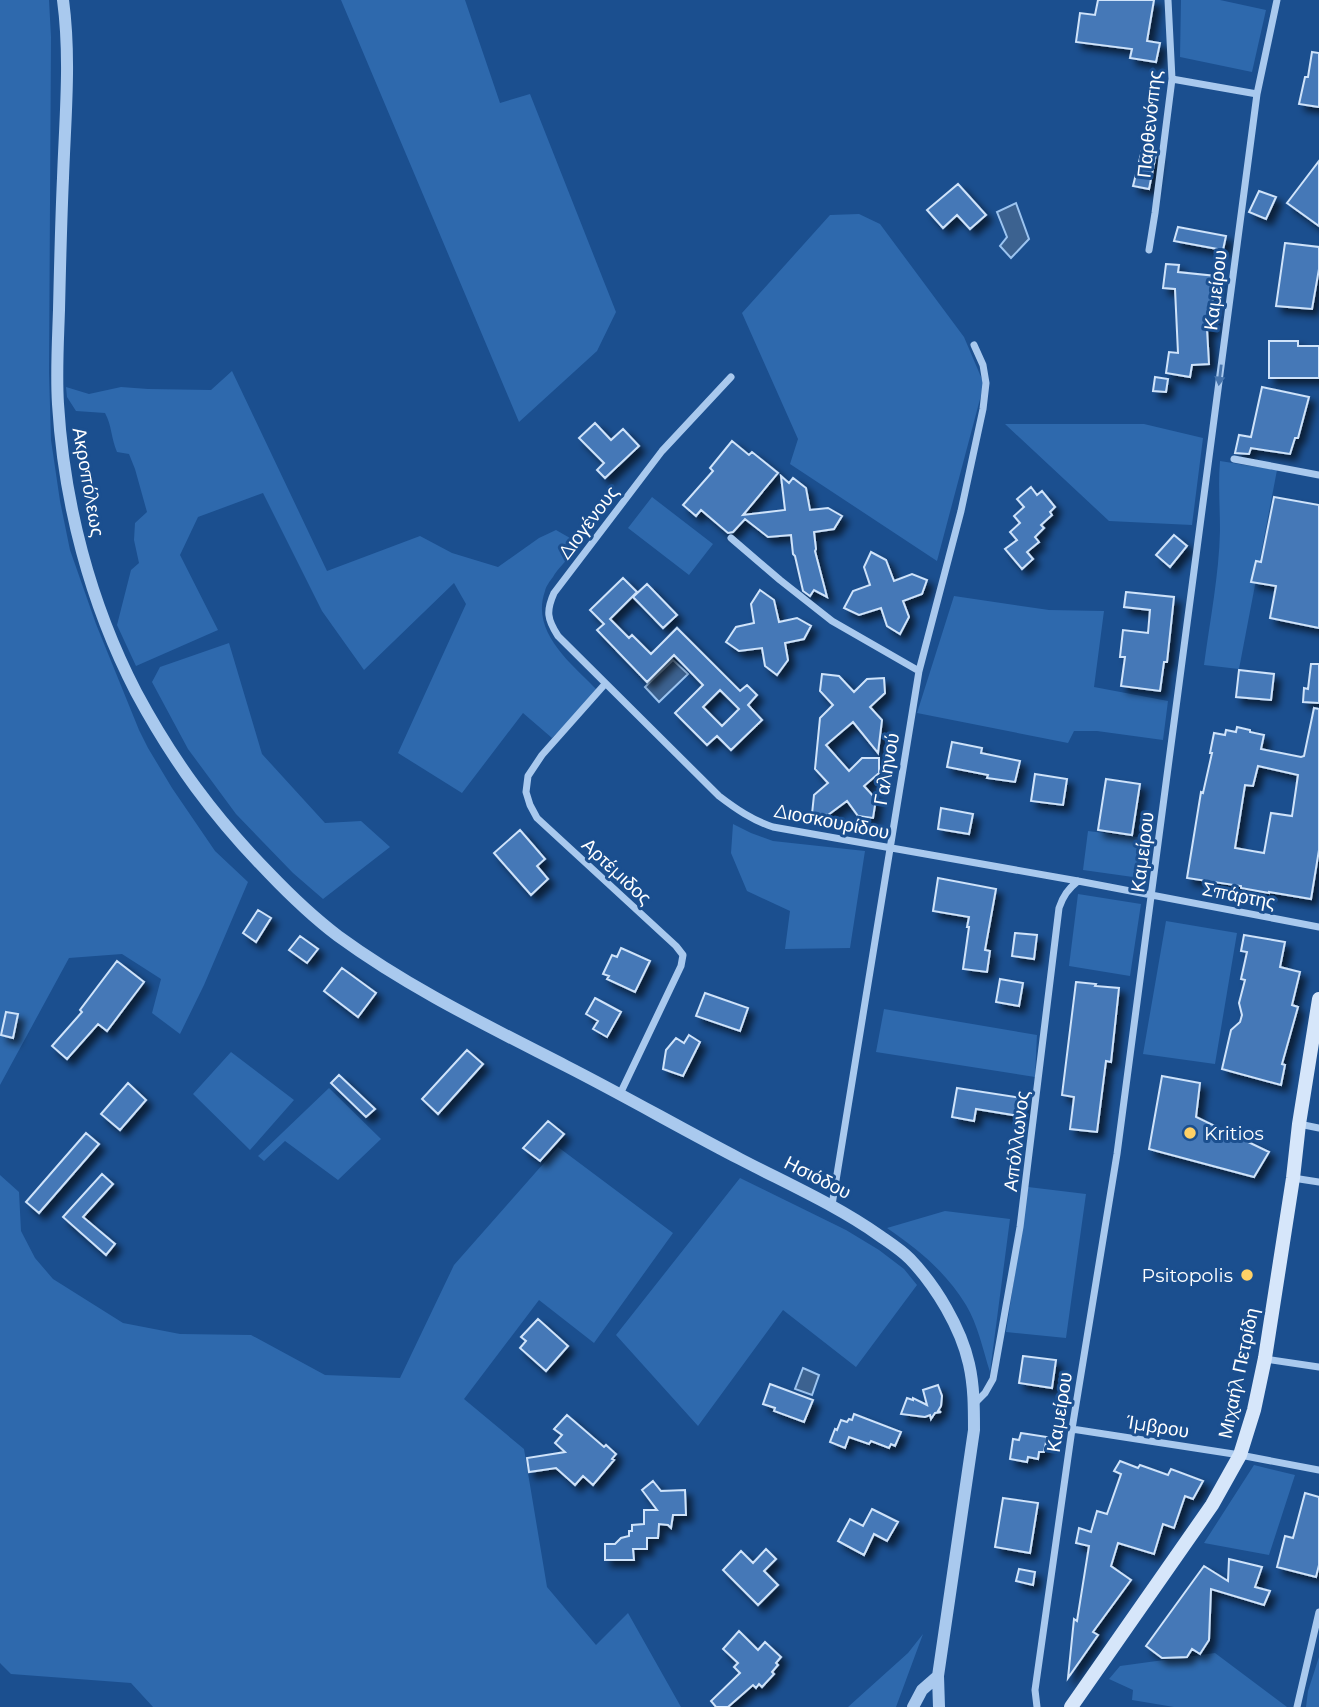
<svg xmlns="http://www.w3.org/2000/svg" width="1319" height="1707" viewBox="0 0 1319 1707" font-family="Montserrat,sans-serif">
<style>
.green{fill:#2e69ad}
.water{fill:#3c6290;stroke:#9cc4f0;stroke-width:2}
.building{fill:#4478b7;stroke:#cfe3fa;stroke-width:2;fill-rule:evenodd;filter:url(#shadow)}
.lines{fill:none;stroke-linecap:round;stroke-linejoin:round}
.minor{stroke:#a9c9ee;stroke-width:7}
.tertiary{stroke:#a9c9ee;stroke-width:12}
.secondary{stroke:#d6e6fa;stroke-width:14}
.oneway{fill:#4674ac}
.poi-dot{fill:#ffd166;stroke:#1b4f8f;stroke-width:2.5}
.labels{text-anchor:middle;stroke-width:6;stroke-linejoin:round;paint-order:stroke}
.street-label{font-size:19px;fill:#fff;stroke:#1b4f8f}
.poi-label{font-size:19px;fill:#fff;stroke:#1b4f8f;text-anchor:start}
</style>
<defs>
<filter id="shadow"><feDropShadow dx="6" dy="6" stdDeviation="3.5" flood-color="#0009"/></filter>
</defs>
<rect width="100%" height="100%" fill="#1b4f8f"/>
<path class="green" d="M0 0H49L51 37 49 372 51 440 60 501 70 550 96 624 139 730 148 748 172 788 215 851 248 882 204 985 180 1034 152 1013 161 979 122 954 69 958 0 1085Z
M341 0H465L500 103 530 94 616 312 597 351 519 422Z
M1181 0H1220L1266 10 1252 72 1180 57Z
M859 214 880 224 964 337 984 384 937 561 790 464 798 439 742 313 830 215Z
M232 371 327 571 420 536 452 553 498 567 539 538 556 530 577 542C573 558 561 563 553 577 550 581 546 586 545 591 530 633 573 665 598 691L552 738 523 713 462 793 398 753 466 604 454 583 364 670 322 611 263 493 198 517 180 555 218 630 136 666 117 625 131 570 139 563 134 540 135 523 147 512 135 469 129 454 117 452C111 438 112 426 105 413L76 411 67 397 66 387 89 394 121 387 148 389 211 390Z
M1005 424H1144L1203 438 1192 525 1109 521Z
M1220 461 1277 470 1239 669 1204 665C1210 620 1219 575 1220 531 1220 507 1218 484 1220 461Z
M652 497 713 544 689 575 628 528Z
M954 596 1049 610 1104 611 1094 687 1168 701 1163 740 1097 731H1074L1068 743 917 713Z
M229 643 262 754 325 823 361 821 390 847 323 899 293 873 236 814 188 749 152 682 160 667Z
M733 824 751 833 773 841 865 851 850 948 785 949 790 911 747 891 731 853Z
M1088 831 1145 838 1140 878 1083 870Z
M1078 894 1141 904 1130 976 1069 966Z
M1166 921 1237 933 1215 1064 1143 1054Z
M884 1009 1037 1035 1035 1077 876 1052Z
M231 1052 294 1100 250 1150 193 1094Z
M329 1088 381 1139 338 1180 285 1141 264 1161 258 1156Z
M558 1147 673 1233 594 1343 539 1300 464 1399 524 1449 547 1587 596 1645 628 1613 681 1707H153L131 1683 11 1674 0 1663V1175L19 1192 21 1231 35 1258 53 1279 123 1323 180 1334 251 1335 325 1375 400 1378 454 1265Z
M740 1178 846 1230 879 1250 904 1269 917 1285 856 1367 783 1310 698 1426 616 1335Z
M1028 1187 1086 1194 1066 1338 1006 1332Z
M945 1211 1010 1219 990 1372C983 1350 978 1325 966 1305 945 1271 919 1250 887 1228Z
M1254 1465 1295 1475 1269 1555 1204 1543Z
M923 1634 896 1707H848L908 1653Z
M1215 1653 1287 1707H1174L1132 1700 1133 1690 1109 1679 1120 1666Z
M1319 1657V1707H1306L1308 1691Z"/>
<path class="water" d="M1016 203 1029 239 1011 258 1000 246 1007 237 997 212Z
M673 660 688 674 659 702 645 687Z
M803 1368 819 1375 812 1395 795 1389Z"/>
<path class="building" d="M1098 0H1154L1147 41 1160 43 1156 62 1130 58 1132 49 1076 42 1080 13 1095 15Z
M1312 52 1319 53V107L1299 104 1305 77H1308Z
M1142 150 1156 154 1149 189 1133 186Z
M1319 161V226L1287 203Z
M958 184 986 215 970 229 957 215 943 228 927 210Z
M1259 191 1276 197 1266 219 1249 212Z
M1178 227 1226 236 1223 250 1174 241Z
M1285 243 1319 247V269L1312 309 1276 306Z
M1166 264 1179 265 1178 272 1216 276 1212 305 1213 329H1207L1209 364 1192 365 1190 377 1166 373 1169 352 1178 353 1175 289 1163 288Z
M1269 341H1298V346H1319V378H1269Z
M1155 377 1168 379 1166 392 1153 391Z
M1262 387 1309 397 1298 438H1295L1290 454 1251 448 1249 454 1235 453 1239 435 1251 437Z
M595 423 611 440 623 429 639 446 605 478 597 470 604 463 579 438Z
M732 441 749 455 752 452 778 473 743 515 785 510 781 476 789 483 793 478 806 488 810 510 828 508 842 516 834 529 814 532 816 549 815 551 827 597 814 590 810 596 803 591 795 556 793 554 791 535 768 537 745 519 733 532 728 533 701 510 696 516 683 505 713 471 710 468Z
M1031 487 1037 495 1042 491 1055 507 1050 512 1052 515 1041 525 1044 528 1035 537 1039 542 1027 552 1033 559 1022 569 1005 549 1017 540 1010 532 1020 523 1014 516 1024 507 1017 499Z
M1274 497 1319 505V628L1270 618 1276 586 1251 582 1256 561 1261 562Z
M1174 535 1187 546 1170 567 1156 555Z
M871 552 886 560 894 581 912 574 927 580 922 594 903 601 909 617 900 634 887 626 881 608 859 615 844 608 853 591 870 585 864 567Z
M623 578 637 592 610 619 629 638 632 635 651 654 677 628 740 691 747 685 757 695 748 705 762 720 731 750 717 736 707 745 675 713 703 685 674 655 647 682 597 630 604 624 590 610ZM720 690 739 709 722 726 703 707Z
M647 584 677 615 663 628 633 597Z
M760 590 774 600 779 622 797 618 811 626 804 639 785 643 788 660 777 675 765 666 762 648 739 651 726 642 736 627 754 623 751 604Z
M1126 592 1174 597 1167 662H1164L1160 691 1121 686 1125 657H1120L1123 630 1148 633 1150 610 1124 607Z
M1311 664H1319V703L1303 702 1304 688 1308 689Z
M1239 670 1274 674 1271 700 1236 697Z
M822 674 839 676 854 692 867 679 884 678 885 693 870 707 882 720 878 753 853 722 826 745 849 771 862 758H879V773L864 786 876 799 873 818 858 816 847 801 828 815 812 814 814 795 828 783 815 769 820 718 833 705 820 691Z
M1314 708 1319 709V850L1311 899 1269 892V893L1241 888V886L1187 878 1201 792 1203 793 1212 753H1210L1214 733 1225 735 1226 730 1236 732 1237 727 1250 730V732L1264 735 1261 749 1301 757 1304 756ZM1258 766 1298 775 1292 816 1271 813 1264 853 1235 848 1245 785 1253 786Z
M952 742 982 748 981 753 1020 761 1015 782 987 778 988 775 947 767Z
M1035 774 1067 779 1063 805 1031 801Z
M1106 779 1140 784 1132 835 1098 830Z
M941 808 973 814 969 834 938 829Z
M520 830 545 859 537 866 548 879 531 895 494 853Z
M938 878 996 889 985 950 990 951 987 972 963 969 969 927H967L969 917 933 911Z
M258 910 271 918 256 942 243 933Z
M1015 933 1037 935 1034 959 1012 956Z
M1244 935 1285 942 1280 967 1300 972 1292 1005 1298 1007 1282 1064 1285 1065 1281 1085 1222 1069 1231 1030 1240 1022 1242 1015 1239 1003 1245 980 1241 979 1247 952 1241 951Z
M300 936 318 949 307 963 289 950Z
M621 948 650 961 635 992 607 979 609 976 603 974 612 955 617 957Z
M117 961 144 982 107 1031 98 1024 67 1059 52 1046 82 1012 80 1010Z
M342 968 376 993 358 1017 324 991Z
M1000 979 1023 983 1019 1006 996 1002Z
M1076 982 1096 984 1095 986 1119 988 1111 1062 1106 1061 1097 1132 1070 1129 1074 1097 1062 1095Z
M705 993 748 1008 740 1031 696 1016Z
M595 998 621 1012 607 1037 593 1029 598 1021 586 1014Z
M6 1012 18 1014 13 1038 1 1035Z
M689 1035 700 1042 683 1076 663 1069 666 1050 676 1038 684 1043Z
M467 1050 483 1064 438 1114 422 1099Z
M339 1075 375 1109 366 1117 331 1083Z
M1162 1076 1200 1083 1196 1117 1269 1152 1254 1177 1149 1149Z
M128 1083 146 1100 120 1130 101 1114Z
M957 1088 1022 1098 1019 1116 976 1109 974 1121 952 1117Z
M548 1121 564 1134 540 1161 523 1148Z
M86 1133 99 1144 39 1213 26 1202Z
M102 1174 113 1184 83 1217 115 1244 106 1255 63 1217Z
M538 1319 568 1346 546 1371 520 1348 526 1341 521 1337Z
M1023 1356 1056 1360 1052 1388 1019 1383Z
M770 1384 813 1400 804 1422 774 1411 775 1408 763 1404Z
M938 1385 942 1396 941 1406 938 1411 941 1412 935 1413 931 1419 930 1415 925 1417 901 1414 907 1398 913 1400V1398L927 1405 923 1390Z
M854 1414 901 1432 895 1446 891 1444 889 1448 871 1441 869 1444 849 1437 845 1448 830 1442 835 1429 837 1430 841 1420 847 1422 849 1419 852 1420Z
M567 1415 604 1447 606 1445 616 1454 612 1459 614 1460 593 1485 583 1476 575 1485 556 1468 529 1472 527 1458 565 1452 555 1443 562 1435 554 1429Z
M1021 1433 1047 1437 1044 1452H1039L1038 1459 1028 1457 1027 1462 1010 1459 1013 1439 1019 1440Z
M1120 1461 1138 1468 1140 1465 1168 1475 1171 1469 1203 1481 1193 1499 1185 1496 1174 1528 1163 1524 1154 1554 1118 1543 1111 1566 1131 1580 1093 1632 1098 1635 1068 1678 1074 1619 1077 1621 1089 1546 1076 1543 1079 1528 1091 1532 1097 1511 1107 1514 1121 1474 1114 1471Z
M653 1481 661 1491 685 1490 686 1515H673L671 1528 668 1525 659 1524 658 1538H647V1549H633L634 1560H605V1544H615L621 1538 629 1536V1531H632V1525L644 1524V1510H657L642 1490Z
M1305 1493 1319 1497V1565L1316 1577 1277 1567 1285 1536 1293 1538Z
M1003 1498 1038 1503 1030 1553 995 1547Z
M872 1509 898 1522 887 1541 874 1534 864 1555 838 1541 850 1519 863 1526Z
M766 1549 776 1559 764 1571 778 1585 758 1605 723 1570 741 1551 753 1563Z
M1229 1559 1262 1567 1255 1587 1270 1591 1264 1605 1211 1589 1209 1640 1200 1654 1192 1649 1187 1657 1162 1658 1146 1646 1204 1566 1228 1581Z
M1019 1569 1035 1572 1033 1585 1016 1581Z
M739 1631 758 1650 765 1642 781 1657 776 1663 778 1665 772 1672 774 1674 762 1687 759 1684 756 1688 753 1685 728 1707H716L711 1701 740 1673 734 1667 738 1663 723 1649Z"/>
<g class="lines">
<path class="minor" d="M1172 79 1257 94
M1149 250 1155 213 1172 79 1168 0
M731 377 662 451 554 593C546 611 547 619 558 636L719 796C736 809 752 820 773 827L1078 881 1319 927
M1234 459 1319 475
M731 538 780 580 832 621 919 671
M605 684 542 755 528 776 526 792 530 805 537 818 676 946 683 955 681 966 620 1094
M1299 1124 1319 1128
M1293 1178 1319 1182
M832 1205 919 671 961 511 983 409 986 383 983 365 974 345
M1265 1359 1319 1367
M974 1404 985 1393 993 1379 1020 1227 1059 908C1063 896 1068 889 1078 881
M1072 1429 1240 1455 1319 1470
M1037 1707 1035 1690 1072 1429 1117 1154 1257 94 1277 0
M1297 1707 1319 1612"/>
<path class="tertiary" d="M63 0C71 59 65 119 63 178 61 222 60 266 59 310 58 341 56 373 58 404 64 503 90 603 136 692 173 761 214 817 269 873 291 896 313 917 338 936 409 988 488 1026 566 1066 625 1096 682 1129 740 1159 788 1184 836 1205 880 1236 890 1243 901 1250 910 1259 936 1286 961 1328 969 1364 974 1386 974 1408 974 1430L938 1676 939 1707
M913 1707 922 1690 938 1676"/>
<path class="secondary" d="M1071 1707 1212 1505 1240 1455 1254 1410 1265 1358 1293 1178 1299 1124 1319 999"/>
</g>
<defs><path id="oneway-solid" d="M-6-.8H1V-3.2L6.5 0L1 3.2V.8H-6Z" transform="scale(1.75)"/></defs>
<use class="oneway" href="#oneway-solid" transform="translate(1220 375) rotate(97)"/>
<g class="poi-dot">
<circle cx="1190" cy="1133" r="7"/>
<circle cx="1247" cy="1275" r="7"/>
</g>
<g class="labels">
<g class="street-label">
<text transform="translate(1149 124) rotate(-84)" y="7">Παρθενόπης</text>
<text transform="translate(1215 290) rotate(-83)" y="7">Καμείρου</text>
<text transform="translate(89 482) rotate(80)" y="7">Ακροπόλεως</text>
<text transform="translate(588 522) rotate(-53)" y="7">Διογένους</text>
<text transform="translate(886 769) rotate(-80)" y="7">Γαληνού</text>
<text transform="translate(832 821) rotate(11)" y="7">Διοσκουρίδου</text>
<text transform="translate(1142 852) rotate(-83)" y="7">Καμείρου</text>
<text transform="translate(617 871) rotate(43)" y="7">Αρτέμιδος</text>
<text transform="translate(1239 895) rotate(11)" y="7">Σπάρτης</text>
<text transform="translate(1016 1141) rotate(-83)" y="7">Απόλλωνος</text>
<text transform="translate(818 1177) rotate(27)" y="7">Ησιόδου</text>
<text transform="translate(1238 1373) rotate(-78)" y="7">Μιχαήλ Πετρίδη</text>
<text transform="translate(1059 1412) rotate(-81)" y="7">Καμείρου</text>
<text transform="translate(1158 1426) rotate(9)" y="7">Ίμβρου</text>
</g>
<g class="poi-label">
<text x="1204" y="1140">Kritios</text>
<text x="1233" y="1282" text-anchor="end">Psitopolis</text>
</g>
</g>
</svg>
